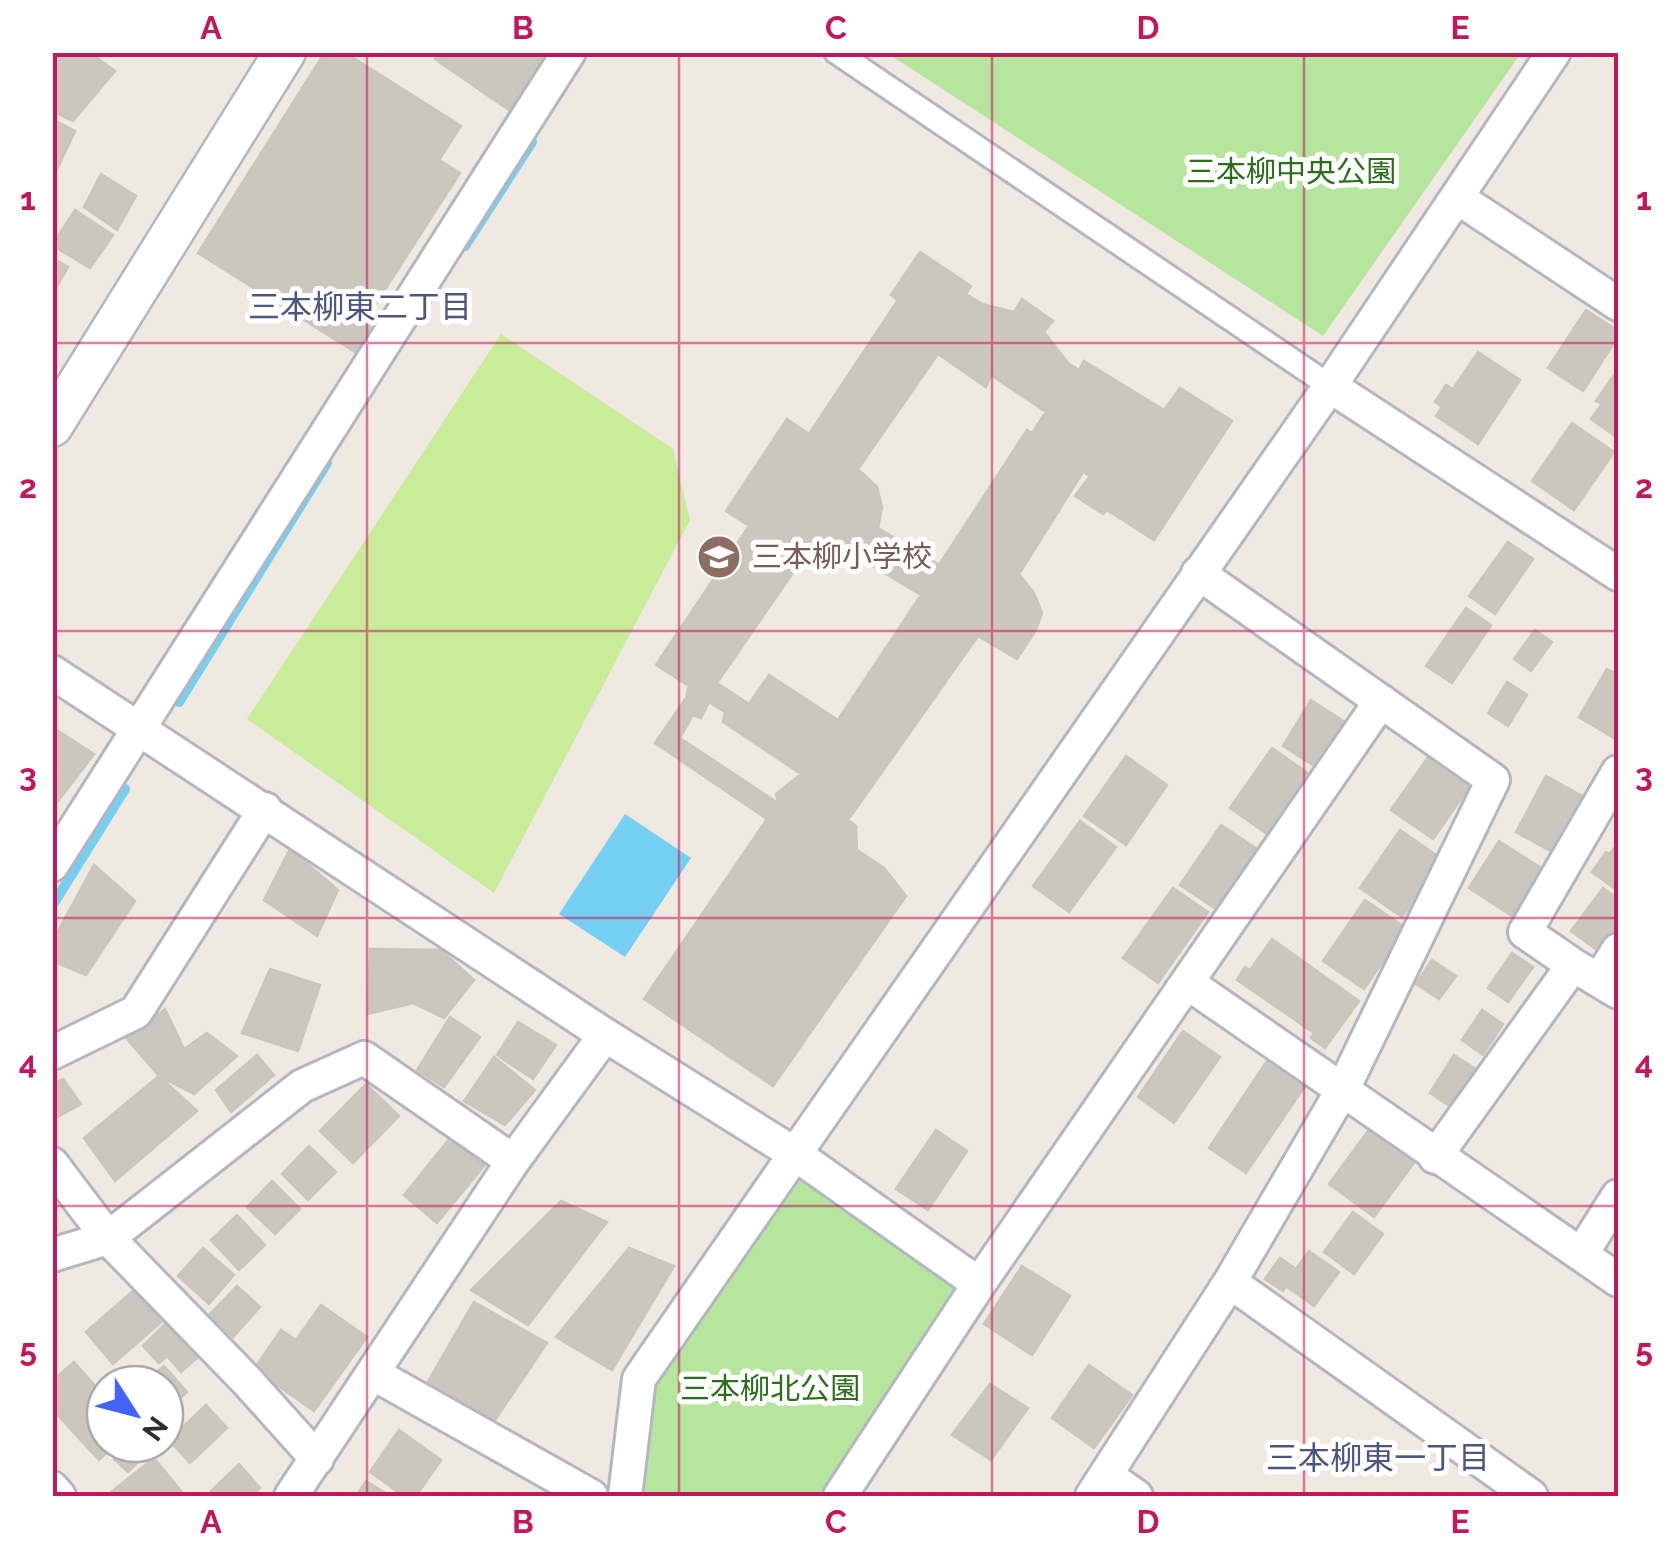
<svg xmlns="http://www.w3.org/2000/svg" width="1671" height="1549" viewBox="0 0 1671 1549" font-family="Raleway,'Noto Sans JP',sans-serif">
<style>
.green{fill:#b6e59e}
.pitch{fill:#c9ec9a}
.water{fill:#75cff0}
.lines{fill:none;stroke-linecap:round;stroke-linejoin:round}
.stream{stroke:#75cff0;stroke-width:10}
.building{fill:#cbc7bf;stroke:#cbc5ba;stroke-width:2.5;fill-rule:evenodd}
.pedestrian-casing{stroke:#b4b7c1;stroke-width:28}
.minor-casing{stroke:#b4b7c1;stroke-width:38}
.tertiary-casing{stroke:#b4b7c1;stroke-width:45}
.pedestrian{stroke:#fff;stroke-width:22}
.minor{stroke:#fff;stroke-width:32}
.tertiary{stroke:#fff;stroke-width:40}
.grid{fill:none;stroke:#c2185b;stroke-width:2.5;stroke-opacity:0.55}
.labels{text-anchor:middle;stroke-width:10;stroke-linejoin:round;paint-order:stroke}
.park-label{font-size:30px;fill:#2c6e1b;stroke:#fff}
.education-label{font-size:30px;fill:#785e54;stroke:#fff;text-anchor:start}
.neighbourhood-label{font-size:32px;fill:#4d5680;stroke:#fff}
.neatline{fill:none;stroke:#c2185b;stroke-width:4}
.grid-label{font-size:32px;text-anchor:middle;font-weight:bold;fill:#c2185b}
</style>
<rect width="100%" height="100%" fill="#efe9e1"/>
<path class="green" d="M887 53 1521 52V53L1323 336Z
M797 1176 954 1288 819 1496H642L651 1387Z"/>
<path class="pitch" d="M501 334 673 449 690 520 494 893 247 719Z"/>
<path class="water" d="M625 814 691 858 625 957 559 914Z"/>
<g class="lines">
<path class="stream" d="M465 246 532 142
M179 702 327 463
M52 906 125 789"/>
</g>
<path class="building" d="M52 52H89L115 71 73 121 52 111Z
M325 52H344L461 126 439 160 460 173 368 316 374 320 355 352 198 253Z
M439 52H544L545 53 509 110 435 59Z
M52 119 75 131 53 178 52 177Z
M101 174 136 196 117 230 84 207Z
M75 210 113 235 90 268 52 245Z
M920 252 971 286 966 294 982 304 1014 312 1022 299 1053 321 1044 332 1068 363 1079 370 1084 361 1164 410 1180 388 1232 421 1154 540 1107 510 1103 514 1075 496 1090 476 1083 472 1019 574 1034 593 1042 613 1036 630 1017 659 978 636 851 816 832 834 783 800 767 819 655 743 686 698 689 686 656 665 749 526 726 511 787 419 809 434 898 300 891 295ZM938 354 986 387 991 375 1046 412 1032 433 1027 430 939 565 878 528 882 507 877 487 858 469ZM858 557 921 595 838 720 769 675 749 704 717 683 801 561 815 568 836 569ZM709 702 725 712 723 722 801 774 776 794 778 803 680 738 693 715 701 718Z
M52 258 68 267 52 295Z
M1586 310 1618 331V337L1583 391 1548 368Z
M1478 352 1520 380 1478 444 1436 416 1442 407 1435 402 1446 385 1453 389Z
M1618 369V438L1591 419 1602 404 1596 401Z
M1572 423 1614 452 1574 510 1532 481Z
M1508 542 1533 559 1495 614 1469 596Z
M1466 608 1491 625 1452 683 1426 666Z
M1535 630 1552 642 1531 671 1514 659Z
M1607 669 1618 675V731L1614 738 1579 717Z
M1507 682 1527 695 1508 726 1488 713Z
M1311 700 1345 722 1316 767 1283 746Z
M52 727 94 754 52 809Z
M1272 748 1312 776 1270 836 1230 808Z
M1433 750 1475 779 1433 839 1391 810Z
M1126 756 1167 785 1126 845 1084 816Z
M1546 776 1584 797 1554 853 1516 832Z
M783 800 832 834 848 820 856 826 857 850 884 868 906 896 773 1086 644 999 767 819Z
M1080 821 1116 847 1069 912 1033 886Z
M1221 825 1260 851 1219 911 1180 885Z
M1400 830 1442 859 1402 917 1360 888Z
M1499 841 1544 870 1515 918 1469 888Z
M1618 842V891L1592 872 1606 852 1610 854Z
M290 849 338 890 317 936 264 900Z
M94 865 135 901 86 975 52 961V942Z
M1173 888 1208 912 1158 983 1123 958Z
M1603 888 1618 899V929L1601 953 1571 931Z
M1365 900 1406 928 1364 989 1323 961Z
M1272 939 1359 1001 1325 1048 1311 1038 1314 1033 1237 980 1245 967 1250 970Z
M370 949 441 950 474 980 444 1018 413 1003 368 1014Z
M1512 953 1533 967 1508 1002 1488 988Z
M1432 960 1456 976 1439 999 1416 984Z
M270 969 320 985 298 1051 242 1033Z
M165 1009 184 1049 207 1033 237 1056 194 1094 159 1076 127 1039Z
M1482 1010 1503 1024 1483 1055 1462 1040Z
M450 1017 480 1037 444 1087 417 1070Z
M518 1022 556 1045 533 1079 497 1055Z
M1183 1031 1220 1057 1174 1123 1138 1097Z
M257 1055 274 1075 231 1112 216 1090Z
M1454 1055 1479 1071 1454 1109 1430 1093Z
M494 1057 535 1090 505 1125 464 1101Z
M1269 1058 1307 1083 1246 1173 1209 1148Z
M159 1076 197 1111 115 1181 84 1138Z
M63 1079 81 1104 52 1120V1084Z
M366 1084 399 1116 353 1163 320 1131Z
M1371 1127 1416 1160 1374 1217 1329 1184Z
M936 1130 967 1151 928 1210 896 1189Z
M450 1138 484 1166 437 1223 404 1195Z
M309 1146 336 1172 308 1200 282 1174Z
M272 1181 300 1209 275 1234 247 1207Z
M561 1201 607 1222 528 1325 471 1290Z
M1353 1212 1383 1234 1354 1274 1324 1252Z
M237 1215 265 1245 239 1270 211 1240Z
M203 1248 234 1275 209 1304 178 1276Z
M629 1248 674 1266 612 1370 556 1337Z
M1309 1251 1339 1272 1314 1306 1286 1286 1283 1291 1265 1279 1280 1258 1296 1269Z
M1022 1266 1070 1296 1032 1355 984 1324Z
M237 1286 260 1307 233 1337 209 1315Z
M134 1290 161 1322 113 1364 86 1332Z
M474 1302 547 1343 493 1423 426 1385Z
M321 1305 367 1337 314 1411 254 1369 281 1330 296 1340Z
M165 1324 197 1358 181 1372 167 1356 159 1363 143 1346Z
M74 1362 105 1397V1444H116L99 1460 52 1409V1381Z
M1089 1365 1132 1395 1094 1448 1052 1418Z
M164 1366 187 1392 165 1411V1384H143Z
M990 1384 1028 1408 991 1460 952 1435Z
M206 1405 227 1428 190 1463 169 1440Z
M399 1430 441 1460 416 1496H404L370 1472Z
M129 1444H145L150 1450 128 1472 114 1459Z
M154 1458 185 1496H106Z
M239 1464 260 1488 251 1496H206Z
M366 1481 390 1496H356Z"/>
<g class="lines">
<defs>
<path id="pedestrian" d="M836 52 1330 386"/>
<path id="minor" d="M1458 198 1618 304
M1330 386 1618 574
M52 672 605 1035 795 1154 1330 386 1554 52
M1618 772 1525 932 1573 965 1618 992
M52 865 569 52
M1600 979 1618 950
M1189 984 1618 1280
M52 1053 136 1012 265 809
M1435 1157 1573 965
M52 1164 108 1238 246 1380 317 1459
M1582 1253 1618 1196
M52 1255 108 1238 302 1086 364 1058 513 1161
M1230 1282 1531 1496
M374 1374 591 1496
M1106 1475 1136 1496
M52 1488 59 1496
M291 1496 513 1161 605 1035
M625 1496 639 1379 795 1154 979 1284
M840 1496 979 1284 1381 701
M1092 1496 1230 1282 1343 1089 1493 780 1198 573"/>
<path id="tertiary" d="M52 426 285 52"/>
</defs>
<use href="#pedestrian" class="pedestrian-casing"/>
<use href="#minor" class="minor-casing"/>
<use href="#tertiary" class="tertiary-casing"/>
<use href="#pedestrian" class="pedestrian"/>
<use href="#minor" class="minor"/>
<use href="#tertiary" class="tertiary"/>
</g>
<path class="grid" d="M367 52V1496M679 52V1496M992 52V1496M1304 52V1496M52 343H1618M52 631H1618M52 918H1618M52 1206H1618"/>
<defs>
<symbol id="school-disc" viewBox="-11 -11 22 22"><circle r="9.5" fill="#8d6e63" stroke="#fff"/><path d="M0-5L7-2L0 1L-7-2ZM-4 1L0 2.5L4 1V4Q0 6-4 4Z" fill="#fff"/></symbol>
</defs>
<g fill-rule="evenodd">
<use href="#school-disc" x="694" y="532" width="50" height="50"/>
</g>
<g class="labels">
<g class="park-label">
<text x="1291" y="182">三本柳中央公園</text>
<text x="770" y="1399">三本柳北公園</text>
</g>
<g class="education-label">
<text x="752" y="567">三本柳小学校</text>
</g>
<g class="neighbourhood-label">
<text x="360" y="318">三本柳東二丁目</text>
<text x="1378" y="1469">三本柳東一丁目</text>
</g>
</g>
<rect width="1671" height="1549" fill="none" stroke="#ffffff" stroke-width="110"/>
<g transform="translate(135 1414) rotate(126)"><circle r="48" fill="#ffffff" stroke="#ababab" stroke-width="2.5"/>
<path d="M0-8L18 38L0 25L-18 38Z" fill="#4264fb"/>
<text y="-15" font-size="28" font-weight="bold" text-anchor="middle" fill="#2e2e2e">N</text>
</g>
<rect x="55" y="55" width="1561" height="1439" class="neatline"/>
<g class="grid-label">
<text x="211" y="39">A</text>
<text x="523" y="39">B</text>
<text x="836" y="39">C</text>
<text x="1148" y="39">D</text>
<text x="1460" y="39">E</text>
<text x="28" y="210">1</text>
<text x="1644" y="210">1</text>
<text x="28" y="498">2</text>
<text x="1644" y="498">2</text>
<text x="28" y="786">3</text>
<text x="1644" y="786">3</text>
<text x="28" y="1074">4</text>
<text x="1644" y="1074">4</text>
<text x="28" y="1361">5</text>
<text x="1644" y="1361">5</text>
<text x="211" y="1533">A</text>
<text x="523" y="1533">B</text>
<text x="836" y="1533">C</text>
<text x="1148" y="1533">D</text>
<text x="1460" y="1533">E</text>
</g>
</svg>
